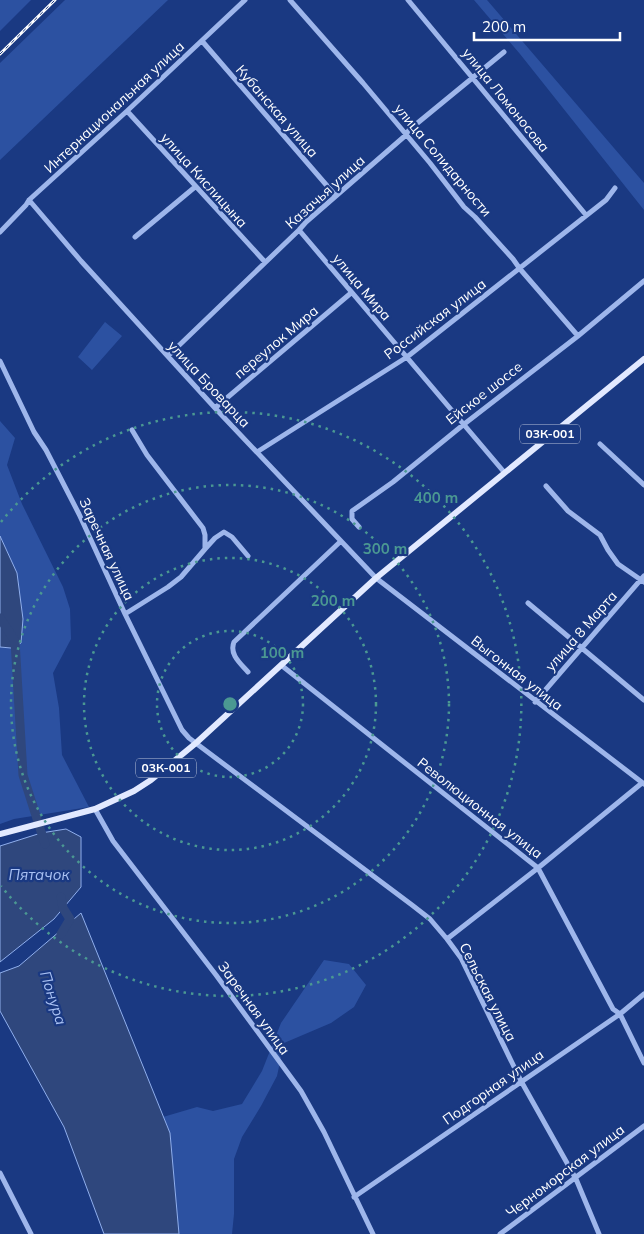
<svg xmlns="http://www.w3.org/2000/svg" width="644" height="1234" viewBox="0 0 644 1234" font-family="Mulish,sans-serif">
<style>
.green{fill:#2c51a1}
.water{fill:#2f477d;stroke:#90afed}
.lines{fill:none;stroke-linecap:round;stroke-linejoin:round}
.river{stroke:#2f477d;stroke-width:9}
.minor{stroke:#9eb6eb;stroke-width:5}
.major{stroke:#e2e9ff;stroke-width:6}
.rail-casing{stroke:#fff;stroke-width:3}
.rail{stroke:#1a3982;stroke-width:1;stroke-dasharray:4;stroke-linecap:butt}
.ring{fill:none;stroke:#4b9892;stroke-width:2.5;stroke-dasharray:2.5 5}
.labels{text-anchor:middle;stroke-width:4.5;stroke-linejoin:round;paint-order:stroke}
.shield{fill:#1a3982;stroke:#bac4da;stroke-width:1}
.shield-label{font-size:12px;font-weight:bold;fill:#fff}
.street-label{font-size:14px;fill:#fff;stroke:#1a3982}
.water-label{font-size:15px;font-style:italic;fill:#a9c1f3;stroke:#1a3982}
.centre{fill:#4b9892;stroke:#1a3982;stroke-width:2.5}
.ring-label{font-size:15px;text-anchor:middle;font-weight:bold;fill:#4b9892;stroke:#1a3982;stroke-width:4.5;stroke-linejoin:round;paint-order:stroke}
</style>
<rect width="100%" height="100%" fill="#1a3982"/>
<path class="green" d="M0 0H31L0 31Z
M65 0H168L0 160V63Z
M474 0H487L644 183V210L520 54Z
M105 322 122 336 92 370 78 357Z
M0 421 15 438 7 465 22 504 63 587 70 609 71 639 53 673 59 708 62 755 89 807 14 819 0 824V647L11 648 17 573 0 536Z
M324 960 349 964 366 985 354 1007 331 1023 284 1043 277 1076 261 1106 242 1137 234 1159V1214L232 1234H179L170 1133 163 1117 197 1107 213 1111 242 1104 262 1071 281 1023Z"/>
<path class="water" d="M0 536 17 573 23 619 21 643 11 648 0 647Z
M66 829 81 837V887L54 919 0 962V846L41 833Z
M81 913 170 1133 179 1234H104L64 1127 0 1011V973L19 966Z"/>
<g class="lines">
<path class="river" d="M0 618 15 641 23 775 45 844
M61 897 63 908 70 919 61 934"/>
<path class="minor" d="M290 0 363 83 430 163 464 207 475 217 513 259 520 269 578 336
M408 0 586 215
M202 41 335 195
M127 111 265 262
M29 200 81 261 215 408 376 578 644 784
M299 230 504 472
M0 232 26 205 29 200 127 111 245 0
M135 237 195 187
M168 356 299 230 306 222 406 135 409 130 504 52
M0 361 34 432 46 450 79 514 125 614 182 730 189 738 213 756 412 905 430 919 447 939 461 958 521 1081 576 1179 599 1234
M215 408 351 293
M600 444 644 485
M257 452 407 357 606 200 615 188
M546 486 568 511 600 535 608 550 618 564 644 582
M359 527 352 519V511L393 482 463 425 578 336 644 281
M205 549 215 538 224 532 232 537 248 556
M528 603 644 700
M125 614 168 587 181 577 205 549V535L203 528 147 455 132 430
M281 665 538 868 613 1009 620 1014 644 1063
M248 672C240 663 229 654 234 642L341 541
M535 702 644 576
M95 809 113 841 216 975 301 1091 324 1132 373 1234
M447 939 538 868 642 783
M0 1173 31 1234
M354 1197 620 1014 644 994
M500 1234 644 1126"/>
<path class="major" d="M0 834 95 809 134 791 151 780 196 743 376 578 644 359"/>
<defs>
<path id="rail" d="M0 54 55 0"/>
</defs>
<use href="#rail" class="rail-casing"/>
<use href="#rail" class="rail"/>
</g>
<g class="ring">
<circle cx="230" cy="704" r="73"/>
<circle cx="230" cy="704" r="146"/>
<circle cx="230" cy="704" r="219"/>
<path d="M1 522A292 292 0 1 1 1 886"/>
</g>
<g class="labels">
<g class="shield">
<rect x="520" y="424.5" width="60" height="19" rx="4"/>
<rect x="136" y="758.5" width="60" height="19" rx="4"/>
</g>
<g class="shield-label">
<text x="550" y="438">03К-001</text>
<text x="166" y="772">03К-001</text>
</g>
<g class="street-label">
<text transform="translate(506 100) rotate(51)" y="5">улица Ломоносова</text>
<text transform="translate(114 107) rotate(-43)" y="5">Интернациональная улица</text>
<text transform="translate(277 111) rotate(49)" y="5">Кубанская улица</text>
<text transform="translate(443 160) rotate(50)" y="5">улица Солидарности</text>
<text transform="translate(204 180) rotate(48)" y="5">улица Кислицына</text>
<text transform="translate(325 192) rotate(-42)" y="5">Казачья улица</text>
<text transform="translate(362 287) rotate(50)" y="5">улица Мира</text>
<text transform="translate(435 319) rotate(-37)" y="5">Российская улица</text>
<text transform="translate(276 342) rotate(-40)" y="5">переулок Мира</text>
<text transform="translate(209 384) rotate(47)" y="5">улица Броварца</text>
<text transform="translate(484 393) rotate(-38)" y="5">Ейское шоссе</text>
<text transform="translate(107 549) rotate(65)" y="5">Заречная улица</text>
<text transform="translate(581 631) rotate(-49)" y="5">улица 8 Марта</text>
<text transform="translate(517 673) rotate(38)" y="5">Выгонная улица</text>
<text transform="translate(480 808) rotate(38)" y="5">Революционная улица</text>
<text transform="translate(488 992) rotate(63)" y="5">Сельская улица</text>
<text transform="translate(254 1008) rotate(54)" y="5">Заречная улица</text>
<text transform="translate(493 1087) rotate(-35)" y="5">Подгорная улица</text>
<text transform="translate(565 1171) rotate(-37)" y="5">Черноморская улица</text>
</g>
<g class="water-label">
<text x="39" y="880">Пятачок</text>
<text transform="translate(53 998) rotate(72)" y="5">Понура</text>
</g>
</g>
<circle cx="230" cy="704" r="8" class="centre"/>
<g class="ring-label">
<text x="436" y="503">400 m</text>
<text x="385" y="554">300 m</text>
<text x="333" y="606">200 m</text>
<text x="282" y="658">100 m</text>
</g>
<path d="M474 32v8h146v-8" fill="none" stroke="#ffffff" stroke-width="2.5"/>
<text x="482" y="32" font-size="15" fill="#ffffff" stroke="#1a3982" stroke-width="4" paint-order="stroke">200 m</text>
</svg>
